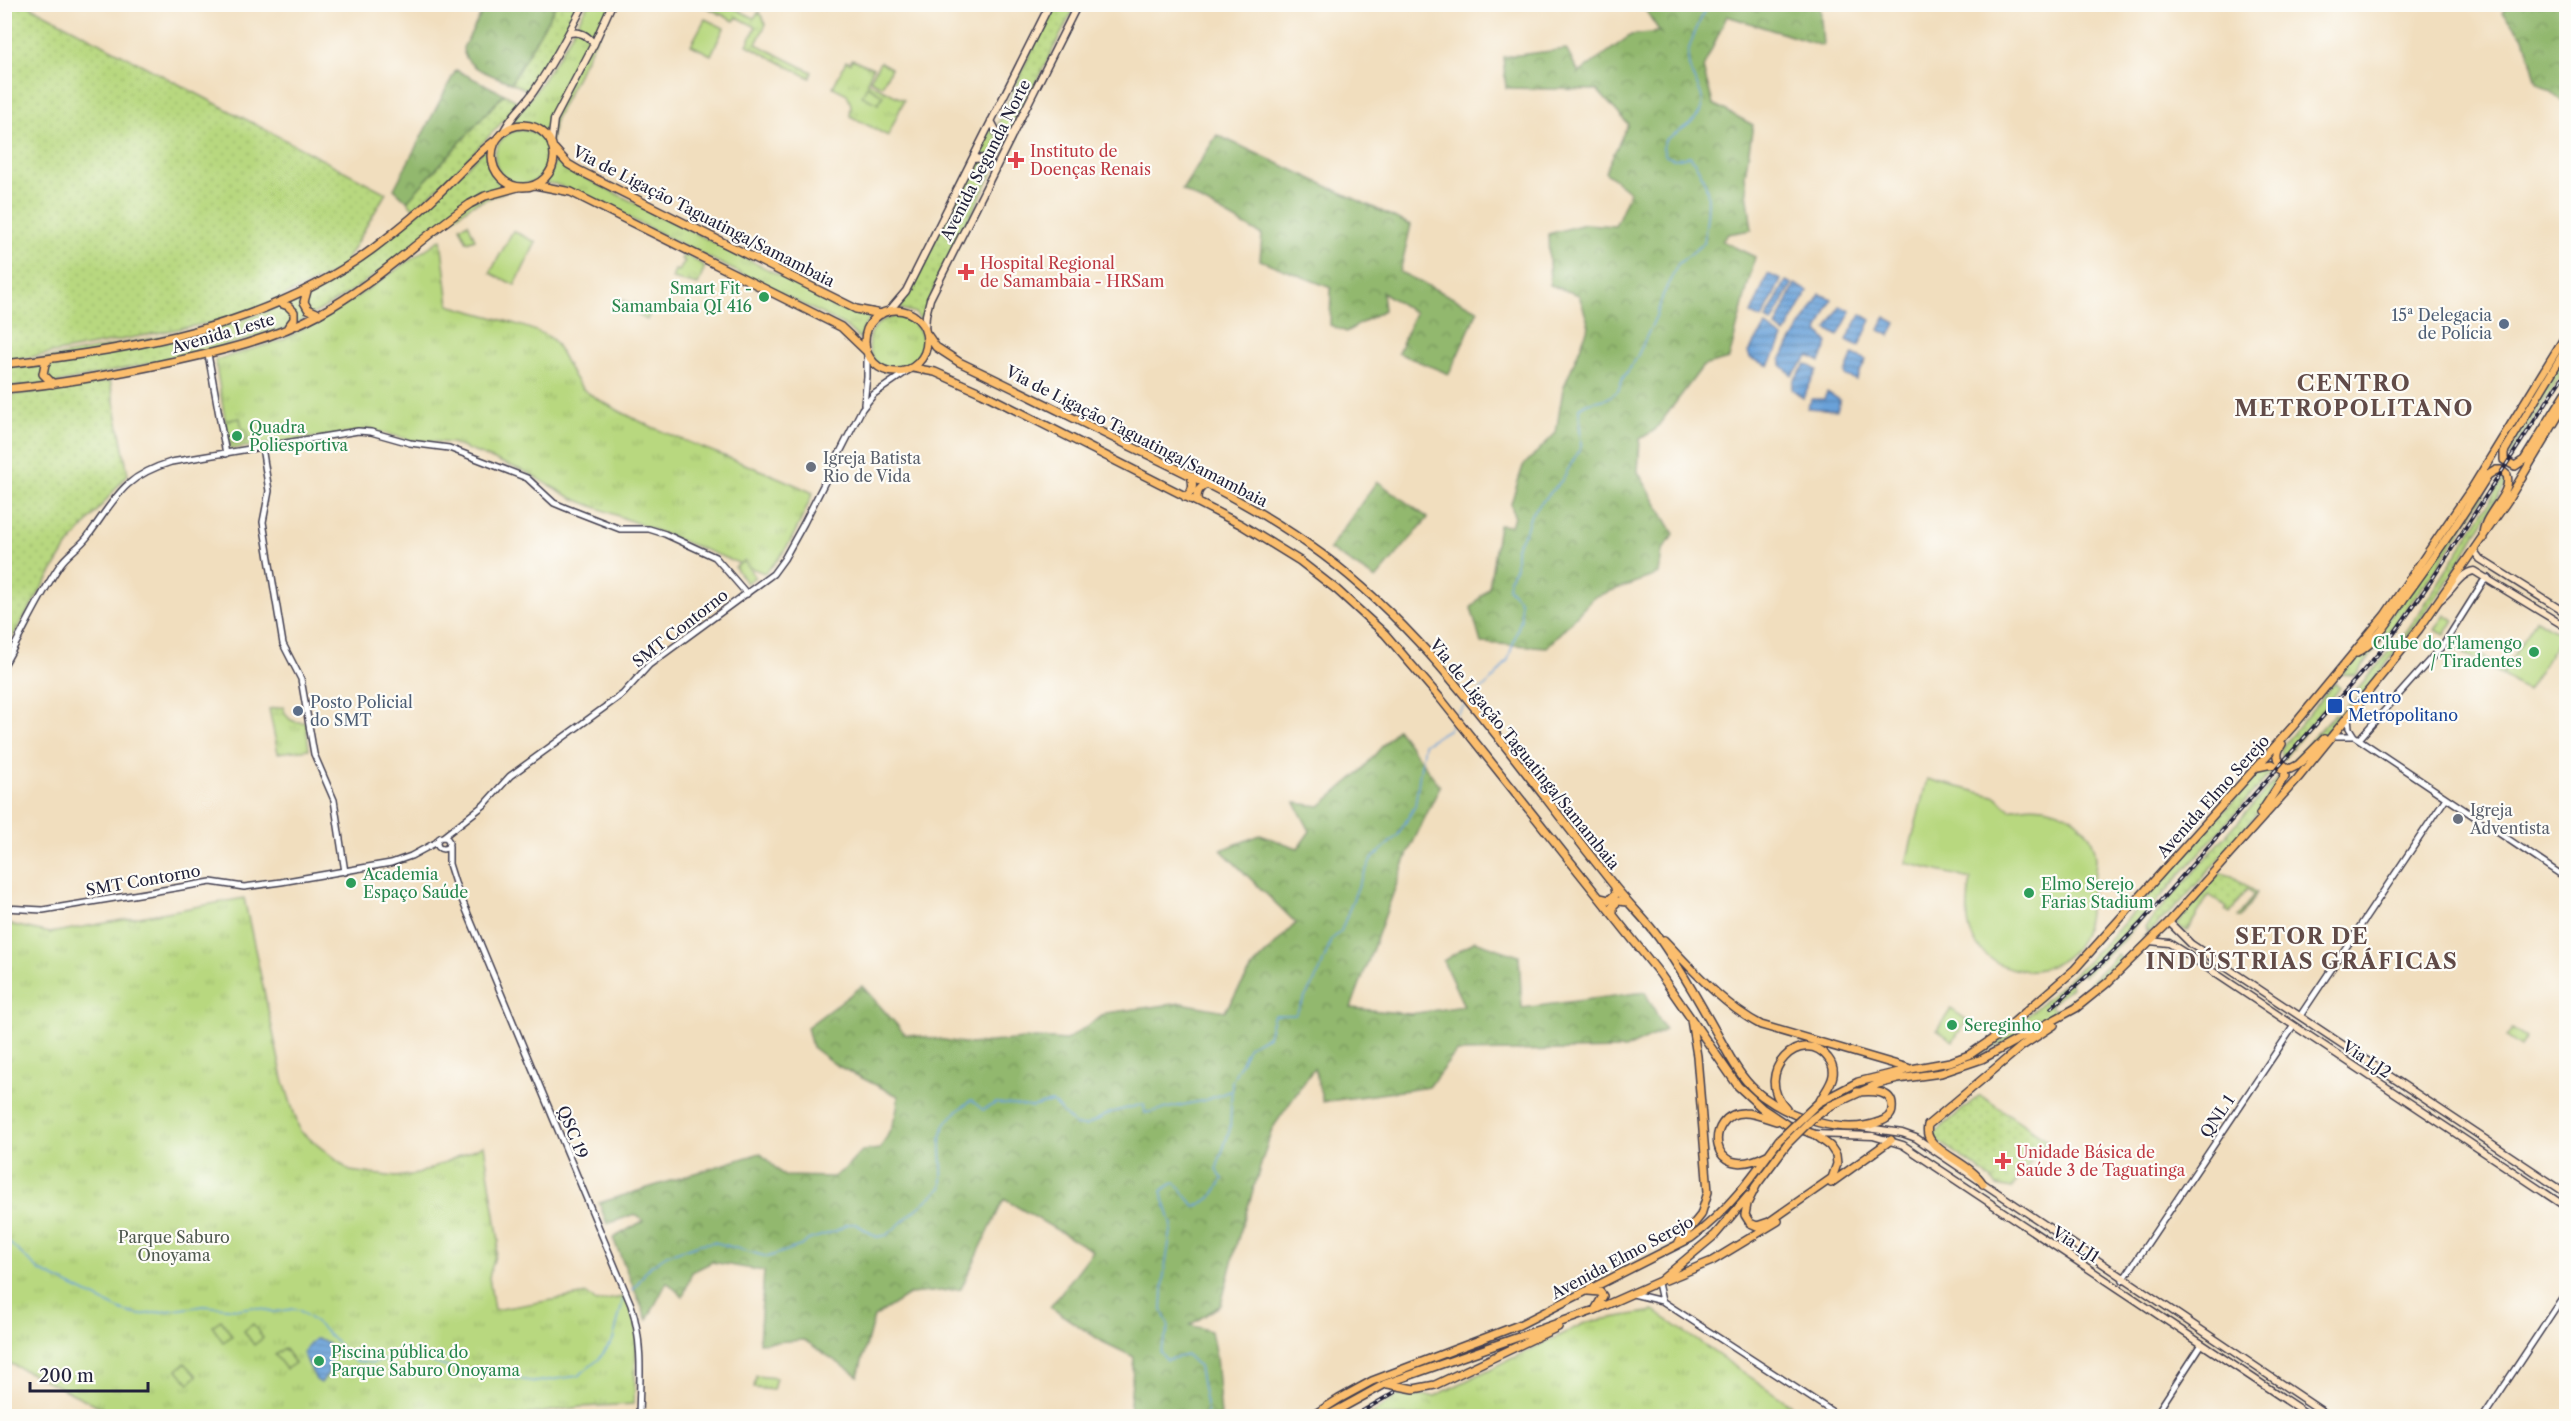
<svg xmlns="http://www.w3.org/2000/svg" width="2571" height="1421" viewBox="0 0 2571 1421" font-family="'Libre Caslon Text',serif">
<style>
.grass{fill:url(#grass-dots);stroke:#6d7d5d;stroke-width:1.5}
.forest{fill:url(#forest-crowns);stroke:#5a6d54;stroke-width:1.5}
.park{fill:url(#park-tufts);stroke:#6d7d5d;stroke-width:1.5}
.pitch{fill:#b8d87f;stroke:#6d7d5d;stroke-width:1.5}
.water{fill:url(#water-rules);stroke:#46628a;stroke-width:1.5}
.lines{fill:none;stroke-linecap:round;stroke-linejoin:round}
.stream{stroke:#6aa2d9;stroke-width:1.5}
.tertiary-casing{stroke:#413e4f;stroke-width:8}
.secondary-casing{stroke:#413e4f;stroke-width:9}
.primary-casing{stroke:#413e4f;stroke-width:10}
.tertiary{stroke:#fff;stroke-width:5}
.secondary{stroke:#fde5c5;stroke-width:6}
.primary{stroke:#fbbe6e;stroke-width:7}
.rail-casing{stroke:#22223b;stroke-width:4}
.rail{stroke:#fdfcf7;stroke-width:1.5;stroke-dasharray:4.5;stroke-linecap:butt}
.primary-bridge-casing{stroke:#413e4f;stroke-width:10;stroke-linecap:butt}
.primary-bridge{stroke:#fbbe6e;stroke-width:7}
.health-dot{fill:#e0444e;stroke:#fdfcf7;stroke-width:2}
.leisure-dot{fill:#2e9e5b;stroke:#fdfcf7;stroke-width:2}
.service-dot{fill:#5c6f8a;stroke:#fdfcf7;stroke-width:2}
.worship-dot{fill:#6b7280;stroke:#fdfcf7;stroke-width:2}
.transit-dot{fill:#1a4fb4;stroke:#fdfcf7;stroke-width:2}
.labels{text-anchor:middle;stroke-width:4.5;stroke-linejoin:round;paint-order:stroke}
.health-label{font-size:16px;fill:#be3a42;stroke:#fdfcf7;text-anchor:start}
.street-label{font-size:16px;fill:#22223b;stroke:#fdfcf7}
.leisure-label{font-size:16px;fill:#27864d;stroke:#fdfcf7;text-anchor:start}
.service-label{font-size:16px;fill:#4e5e75;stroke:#fdfcf7;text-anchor:end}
.worship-label{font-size:16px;fill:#5b616d;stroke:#fdfcf7;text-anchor:start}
.transit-label{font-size:16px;fill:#164399;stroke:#fdfcf7;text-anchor:start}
.park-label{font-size:16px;fill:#4f594f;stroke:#fdfcf7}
.district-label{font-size:22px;font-weight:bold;letter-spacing:1.5px;fill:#614b48;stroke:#fdfcf7}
</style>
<defs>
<pattern id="grass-dots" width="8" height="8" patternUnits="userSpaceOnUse" patternTransform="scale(1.5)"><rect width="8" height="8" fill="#b8d87f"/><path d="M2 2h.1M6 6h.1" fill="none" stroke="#9eb96f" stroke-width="1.8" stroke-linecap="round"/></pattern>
<pattern id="forest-crowns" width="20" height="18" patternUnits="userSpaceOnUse" patternTransform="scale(1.5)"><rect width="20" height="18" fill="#92b86e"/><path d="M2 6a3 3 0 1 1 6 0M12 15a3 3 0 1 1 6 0" fill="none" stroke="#77955c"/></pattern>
<pattern id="park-tufts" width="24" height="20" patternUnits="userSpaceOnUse" patternTransform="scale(1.5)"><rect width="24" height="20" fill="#b8d87f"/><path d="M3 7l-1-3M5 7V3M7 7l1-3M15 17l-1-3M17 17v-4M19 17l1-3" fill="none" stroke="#9eb96f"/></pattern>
<pattern id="water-rules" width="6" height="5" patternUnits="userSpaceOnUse" patternTransform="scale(1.5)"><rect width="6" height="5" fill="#6aa2d9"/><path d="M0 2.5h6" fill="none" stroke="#5784b1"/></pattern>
</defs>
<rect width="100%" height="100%" fill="#fdfcf7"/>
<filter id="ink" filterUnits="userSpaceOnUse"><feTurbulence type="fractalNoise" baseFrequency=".0167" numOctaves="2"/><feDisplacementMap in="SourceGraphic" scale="12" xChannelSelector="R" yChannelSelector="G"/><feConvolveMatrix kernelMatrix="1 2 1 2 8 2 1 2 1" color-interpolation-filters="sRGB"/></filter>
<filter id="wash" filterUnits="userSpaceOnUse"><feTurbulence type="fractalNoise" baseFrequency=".008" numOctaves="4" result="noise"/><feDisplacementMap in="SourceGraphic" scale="24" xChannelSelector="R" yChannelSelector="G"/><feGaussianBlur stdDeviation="1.35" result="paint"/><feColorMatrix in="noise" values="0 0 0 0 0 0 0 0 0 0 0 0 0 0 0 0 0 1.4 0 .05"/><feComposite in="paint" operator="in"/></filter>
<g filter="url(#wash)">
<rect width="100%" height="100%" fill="#f1debe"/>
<path class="grass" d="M5 5H28L386 193 341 269 241 317 5 362Z
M556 5H581L550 61 528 90 511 83Z
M702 5H728L754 18 759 12 766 24 756 44 812 72 810 78 747 45 756 27 737 17 734 21Z
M1052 5H1076L1011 130 1000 131 998 124Z
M504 94 520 103 458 169 414 209 407 201Z
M991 127 994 134 1003 140 1009 139 996 165 990 155H977Z
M494 141C488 162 494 180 516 187L472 205 355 289 321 310 287 328 208 351 52 384 5 387V366L233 323 280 306 314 290 406 224Z
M983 161 991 165 992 173 934 288 924 323 915 313 895 307 907 296 973 164Z
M2566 354V367L2509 457 2507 454Z
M110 381 128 474 67 547 5 649V396Z
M2499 472 2433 573 2356 675 2341 674 2365 650 2492 474Z
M2505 477 2506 484 2440 593 2408 636 2366 690 2294 766H2287L2334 715H2338L2350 702 2353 704 2362 694 2357 689 2404 635 2420 612Z
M2453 636H2455L2453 639 2505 670 2502 675 2449 645Z
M2335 682 2340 688 2282 761 2280 749Z
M2276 767 2121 942 2084 976 2081 973 2070 982 2071 987 2051 1004V1008L2058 1010 2075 996H2082L2093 987 2090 982 2117 955 2122 959 2083 996 2084 998 2071 1007 1965 1063 1943 1069 1876 1080 1850 1090 1824 1105 1849 1089 1866 1082 1943 1068 1964 1061 2007 1033 2065 983 2114 934 2263 768Z
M2282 772 2283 773 2259 811 2213 866 2180 903 2142 939 2148 932 2145 927Z
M2221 873 2232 876 2257 893 2240 918 2238 917 2254 894 2247 889 2230 913 2225 910 2227 907 2209 895 2187 931 2177 926 2190 905Z
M1980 1095 2047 1140 2011 1189 1997 1186 1984 1173 1931 1136Z"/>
<path class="forest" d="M486 5H556L511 83C494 75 464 69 463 48Z
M1642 5H1746L1757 11 1766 5H1820L1823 46 1727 16 1703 68 1713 104 1753 125 1745 176 1752 230 1728 234 1722 241 1755 257 1729 359 1703 366 1655 430 1640 439 1638 472 1674 534 1662 551 1659 574 1594 597 1547 647 1481 643 1471 608 1489 587 1499 525 1511 526 1514 516 1511 503 1523 466 1556 433 1563 389 1589 326 1579 295 1550 285 1548 234 1585 224 1615 226 1630 192 1605 172 1628 124 1597 90 1506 88 1503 57 1566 49 1579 73 1631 35 1660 32Z
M2507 5H2566V103L2537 82 2524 37 2502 13Z
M456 70 504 94 407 201 394 189Z
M1217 135 1411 225 1400 272 1478 310 1449 374 1398 353 1415 313 1382 292 1384 310 1346 332 1330 325 1331 288 1260 260 1262 235 1182 190Z
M1377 481 1428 518 1376 579 1329 549Z
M1397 729 1440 786 1408 853 1351 1008 1410 1014 1464 1006 1443 961 1475 941 1519 956 1522 1008 1645 992 1665 1030 1625 1049 1456 1052 1429 1087 1323 1102 1314 1068 1272 1129 1237 1242 1221 1305 1190 1325 1211 1331 1216 1357 1221 1416H1129L1134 1357 1103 1342 1050 1307 1093 1251 1004 1199 961 1289 910 1294 874 1317 858 1376 804 1340 759 1343 764 1271 712 1262 692 1272 683 1297 667 1282 647 1320 613 1238 643 1221 635 1214 607 1224 599 1203 760 1153 784 1176 833 1177 846 1168 862 1151 880 1149C890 1132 898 1117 898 1096L836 1065 812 1047 807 1027 862 986 905 1034 970 1044 1036 1038 1066 1040 1106 1013 1181 1003 1225 1011 1253 967 1296 923 1221 850 1260 835 1298 848 1310 831 1295 803 1320 806 1360 772Z"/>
<path class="park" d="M587 5H613L555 120 551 142C538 125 524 121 505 130 538 91 564 50 587 5Z
M852 59 873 68 867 82 904 100 888 136 850 116 851 105 847 94 833 87 846 61 850 63Z
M495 157a27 27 0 1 1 54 0a27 27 0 1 1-54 0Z
M555 158 566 168 583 177 837 304 871 317 863 329 860 339 844 325 579 193 555 184 541 183 551 173Z
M441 239 449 305C468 311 543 329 553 340 564 354 574 385 588 393 658 438 739 457 813 493 801 520 788 555 764 573L572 498 526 472 451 443 410 440 372 430 230 449 215 360 283 340 343 306Z
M684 254 705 266 698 285 672 279 675 270 679 271 685 261 681 259Z
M869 344a27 27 0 1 1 54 0a27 27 0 1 1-54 0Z
M283 707C287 720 292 723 306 722L309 749 278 753 269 709Z
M244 898 283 1079 300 1131 350 1171 396 1177 418 1174 484 1145 499 1241 489 1277 494 1310 587 1294 596 1302 627 1296 637 1328 634 1404 580 1407 518 1416H119L5 1361 4 923 50 933Z
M1654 1311 1807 1416H1369L1397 1396H1435L1587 1322Z
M756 1376 776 1378 773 1390 754 1388Z"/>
<path class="pitch" d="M705 19 724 28 711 55 691 45Z
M880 62 891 68 882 86 870 80Z
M867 86 883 95 878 104 862 96Z
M468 223 475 239 467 242 460 227Z
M513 231 536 242 515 285 490 273Z
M623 300 634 306 635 303 651 311 647 320 620 306Z
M240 418 242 429H246L248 440 228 444 224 421Z
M744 561 755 577 746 583 735 567Z
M2445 614 2454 620 2445 635 2435 630Z
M2536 619 2562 635 2527 691 2502 675Z
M1927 779 1997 797 2010 810C2045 798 2094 816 2096 859 2096 872 2092 887 2090 900 2088 913 2087 928 2081 940 2063 972 2019 980 1990 958 1962 938 1966 909 1971 879L1906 863Z
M1951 1009 1967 1020 1953 1041 1937 1030Z
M2512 1029 2526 1038 2520 1047 2506 1037Z
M221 1320 232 1336 223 1342 212 1326Z
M253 1324 263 1338 254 1345 244 1331Z
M284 1348 295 1363 286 1369 275 1355Z
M185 1363 197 1376 189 1383 177 1370Z"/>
<path class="water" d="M1768 274 1781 280 1762 319 1751 314Z
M1786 281 1792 284 1772 323 1766 319Z
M1795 284 1808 291 1785 334 1776 327Z
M1820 294 1832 299 1818 331 1828 343 1820 362 1809 356 1792 375 1781 365V359Z
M1840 306 1851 311 1838 336 1827 329Z
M1861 314 1871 320 1859 346 1846 340Z
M1885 317 1896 323 1890 336 1879 330Z
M1766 326 1783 338 1769 366 1750 358 1748 352Z
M1853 354 1866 360 1856 380 1846 376 1845 373Z
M1806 364 1817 370 1803 398 1792 389 1794 380Z
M1827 392 1840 400 1837 410 1807 408 1812 399H1824Z
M315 1339C325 1338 330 1344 333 1353L328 1373 321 1383 316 1380 303 1353 308 1345Z"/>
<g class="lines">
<path class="stream" d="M1471 699 1495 677 1508 660 1521 618 1520 601 1508 588 1509 579 1516 567V547L1526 530 1531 514 1562 480 1581 447 1579 408 1587 403 1606 399 1618 391 1623 378 1636 359 1657 314 1663 295 1678 264 1704 243C1708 203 1715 190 1690 156L1674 159 1666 156 1663 148 1665 140C1685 127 1712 115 1699 89 1694 79 1688 69 1688 58 1687 43 1703 20 1706 4
M1457 714 1467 702
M4 1238 40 1271 123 1311 139 1315 203 1306 239 1309 252 1307 275 1312 293 1309 299 1310 320 1326 355 1361 372 1363 410 1355 447 1367 536 1382 578 1376 599 1359 613 1340 623 1300
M633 1290 649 1267 667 1255 700 1244 714 1242 768 1257 803 1245 808 1240 836 1231 848 1224H856L877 1237 887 1235 941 1188C946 1168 935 1140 946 1123 952 1114 963 1107 971 1100L983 1110 996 1103 1032 1107 1052 1102 1075 1125 1085 1126 1112 1112 1140 1105H1144L1145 1113 1206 1100 1230 1091
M1205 1416 1207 1410 1199 1367 1187 1355 1166 1360 1160 1352 1169 1327 1162 1310 1164 1274 1172 1225 1161 1191 1175 1182 1195 1207 1211 1198 1223 1179 1216 1170 1230 1129 1232 1081 1249 1046 1268 1036 1274 1015H1295L1320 971 1331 940 1341 931 1359 884 1371 860 1398 835 1415 806 1424 744 1449 729 1453 721"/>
</g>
</g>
<g filter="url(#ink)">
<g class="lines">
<defs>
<path id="tertiary" d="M208 354 226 454
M864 404 867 377V353
M262 447 269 491 263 522 283 644 301 679 314 754 334 800 345 872
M4 665C23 632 39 596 60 565 67 554 80 547 88 536 116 498 122 477 171 462L358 431 371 432 410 443 449 448 527 478 554 503 566 508 620 529H649L665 534 715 557 747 594
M2348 716 2349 728 2354 736 2566 878
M2333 736H2354
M2359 739 2444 644 2483 582 2488 578
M437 843a6 6 0 1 1 12 0a6 6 0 1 1-12 0Z
M443 837 484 805 510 776 623 694 649 665 773 574 784 559 804 523 862 409 874 394 909 370
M449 846V864L455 883 631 1305C643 1342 640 1378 639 1416
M4 908 43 910 211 882 244 887 281 882 391 863 411 856 437 842
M2300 1016 2446 798
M2123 1280 2293 1027
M1658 1283 1662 1301
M1633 1294 1662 1301 1839 1416
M4 1413 13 1416
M2155 1416 2202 1344
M2484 1416 2566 1292"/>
<path id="secondary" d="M569 33C581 31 587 35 594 44
M991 121 998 134H1013
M503 133C510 116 524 106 534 91 553 63 568 35 584 4
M551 144 554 120 594 44 612 4
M973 159 987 158 994 171
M889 311 906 291 1050 4
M925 330 926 315 930 299 1078 4
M2474 551 2480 559 2566 613
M2441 599C2452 591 2460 573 2474 571L2566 627
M2169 922 2191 944 2566 1193
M2150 941 2169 943 2185 953 2566 1207
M1861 1127 1902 1133 1916 1138 2329 1416
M1814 1134 1873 1136 1903 1145 2310 1416"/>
<path id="primary" d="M492 156a31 31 0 1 1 62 0a31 31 0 1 1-62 0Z
M552 146 568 164 580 171 856 309 881 314
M535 185 571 192 841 327 866 351
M307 291 304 302 308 309 319 314
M280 303 288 306 294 312V319L288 327
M865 341a31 31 0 1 1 62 0a31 31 0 1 1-62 0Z
M927 334 936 347 959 362C1016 389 1073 418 1130 446 1197 478 1263 510 1323 555 1413 622 1479 713 1548 801 1570 830 1593 859 1616 888 1630 905 1646 920 1659 938 1684 974 1705 1012 1726 1050 1736 1068 1746 1084 1762 1096 1792 1118 1843 1136 1879 1122 1885 1120 1892 1116 1892 1109 1894 1089 1870 1091 1857 1092
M2566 349 2504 452V460L2515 466 2524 460 2566 393
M49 359 45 364 43 374 53 384
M4 364C133 350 268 327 374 248 396 231 418 214 437 195 457 176 475 155 497 139
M913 368 935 372 982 393 1240 524 1300 561 1337 590 1385 634 1440 698 1660 974 1738 1086 1763 1109 1787 1125 1814 1134 1830 1146 1836 1155 1837 1164 1832 1178 1769 1222 1757 1226 1750 1223 1745 1215 1747 1204 1756 1186
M4 389C61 384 116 374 171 362 222 351 273 339 319 314 375 284 419 239 470 204L485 196 518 187
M1185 497C1193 491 1194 486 1191 476
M1198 502C1195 494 1199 488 1206 484
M2357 653C2377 642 2392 616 2405 597 2434 557 2462 517 2488 475L2496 470H2501L2507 475C2513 496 2481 514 2483 538
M2282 744C2274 756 2278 763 2290 769L2298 765 2324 739
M2258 767 2272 764 2284 771 2285 776 2260 814
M1600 898 1609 900 1616 894 1615 888
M1613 913V906L1618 901 1628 902
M1664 940C1694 971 1723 1005 1761 1025L1908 1068
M1818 1103 1858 1082 1911 1069 1950 1062 1969 1055 2000 1034 2074 970 2295 724 2385 615 2472 488 2566 335
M1830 1106 1878 1084 1898 1079 1941 1073 1982 1059 2076 1008 2107 983 2169 922 2298 778 2419 629 2508 500 2566 403
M1786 1109C1751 1072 1803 1025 1828 1058 1832 1063 1834 1069 1833 1075 1832 1084 1824 1093 1820 1101
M1767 1155C1706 1186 1705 1112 1744 1113 1755 1113 1766 1118 1776 1121
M1831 1183 1891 1140
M1983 1184C1971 1164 1938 1154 1930 1139 1927 1135 1927 1130 1928 1125L2022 1046 2054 1025
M1755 1187 1787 1144
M1679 1242 1701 1215 1708 1192 1697 1056 1691 1020
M1666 1280 1712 1261 1778 1221
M1588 1291 1600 1292 1603 1296 1595 1310
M1388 1384 1414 1389 1435 1385 1558 1327
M1312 1416 1339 1399 1372 1381 1519 1325 1691 1238C1727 1212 1753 1176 1779 1140
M1327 1416 1385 1384 1595 1310 1660 1281 1715 1235 1748 1196"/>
</defs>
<use href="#tertiary" class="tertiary-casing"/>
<use href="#secondary" class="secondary-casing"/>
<use href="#primary" class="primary-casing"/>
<use href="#tertiary" class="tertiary"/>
<use href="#secondary" class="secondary"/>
<use href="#primary" class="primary"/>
<defs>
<path id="rail" d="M2051 1008 2106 959 2140 924 2385 646 2431 581 2566 372
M1354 1416 1395 1392"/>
</defs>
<use href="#rail" class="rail-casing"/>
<use href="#rail" class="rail"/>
<defs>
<path id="primary-bridge" d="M1779 1140 1818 1103
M1787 1144 1812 1119 1830 1106"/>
</defs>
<use href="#primary-bridge" class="primary-bridge-casing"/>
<use href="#primary-bridge" class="primary-bridge"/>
</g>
</g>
<g class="health-dot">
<path d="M1013 151h6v6h6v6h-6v6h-6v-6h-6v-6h6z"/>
<path d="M963 263h6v6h6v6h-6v6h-6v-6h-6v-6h6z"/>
<path d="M2000 1152h6v6h6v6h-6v6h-6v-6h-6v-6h6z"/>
</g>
<g class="leisure-dot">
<circle cx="764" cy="297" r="6"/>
<circle cx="237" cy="436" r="6"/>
<circle cx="2534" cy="652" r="6"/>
<circle cx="351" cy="883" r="6"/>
<circle cx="2029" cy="893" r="6"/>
<circle cx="1952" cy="1025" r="6"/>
<circle cx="319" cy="1361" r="6"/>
</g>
<g class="service-dot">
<circle cx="2504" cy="324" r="6"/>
<circle cx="298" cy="711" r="6"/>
</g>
<g class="worship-dot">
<circle cx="811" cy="467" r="6"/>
<circle cx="2458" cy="819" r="6"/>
</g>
<rect class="transit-dot" x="2327" y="698" width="16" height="16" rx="3"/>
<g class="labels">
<g class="health-label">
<text x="1030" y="157">Instituto de<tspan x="1030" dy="18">Doenças Renais</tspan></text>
<text x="980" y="269">Hospital Regional<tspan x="980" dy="18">de Samambaia - HRSam</tspan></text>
<text x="2016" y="1158">Unidade Básica de<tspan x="2016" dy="18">Saúde 3 de Taguatinga</tspan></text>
</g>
<g class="street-label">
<text transform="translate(985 160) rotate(-63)" y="6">Avenida Segunda Norte</text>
<text transform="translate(704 216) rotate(27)" y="6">Via de Ligação Taguatinga/Samambaia</text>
<text transform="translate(223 333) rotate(-16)" y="6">Avenida Leste</text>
<text transform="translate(1137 436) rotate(27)" y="6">Via de Ligação Taguatinga/Samambaia</text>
<text transform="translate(680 628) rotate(-38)" y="6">SMT Contorno</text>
<text transform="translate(1525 754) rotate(51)" y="6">Via de Ligação Taguatinga/Samambaia</text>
<text transform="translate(2213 796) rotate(-48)" y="6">Avenida Elmo Serejo</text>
<text transform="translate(143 880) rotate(-10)" y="6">SMT Contorno</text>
<text transform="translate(2367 1059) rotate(33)" y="6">Via LJ2</text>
<text transform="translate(2217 1116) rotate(-56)" y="6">QNL 1</text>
<text transform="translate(573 1132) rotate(68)" y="6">QSC 19</text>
<text transform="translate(2076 1244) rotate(33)" y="6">Via LJ1</text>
<text transform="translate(1622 1257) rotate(-28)" y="6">Avenida Elmo Serejo</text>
</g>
<g class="leisure-label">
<text x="752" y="294" text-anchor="end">Smart Fit -<tspan x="752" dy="18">Samambaia QI 416</tspan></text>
<text x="249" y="433">Quadra<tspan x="249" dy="18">Poliesportiva</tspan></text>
<text x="2522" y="649" text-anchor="end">Clube do Flamengo<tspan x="2522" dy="18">/ Tiradentes</tspan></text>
<text x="363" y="880">Academia<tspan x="363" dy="18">Espaço Saúde</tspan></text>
<text x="2041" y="890">Elmo Serejo<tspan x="2041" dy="18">Farias Stadium</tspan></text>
<text x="1964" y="1031">Sereginho</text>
<text x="331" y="1358">Piscina pública do<tspan x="331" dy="18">Parque Saburo Onoyama</tspan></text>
</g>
<g class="service-label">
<text x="2492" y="321">15ª Delegacia<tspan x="2492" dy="18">de Polícia</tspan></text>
<text x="310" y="708" text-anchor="start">Posto Policial<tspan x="310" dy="18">do SMT</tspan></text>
</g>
<g class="worship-label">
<text x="823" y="464">Igreja Batista<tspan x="823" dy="18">Rio de Vida</tspan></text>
<text x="2470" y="816">Igreja<tspan x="2470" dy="18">Adventista</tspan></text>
</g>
<g class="transit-label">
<text x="2348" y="703">Centro<tspan x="2348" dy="18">Metropolitano</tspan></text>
</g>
<g class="park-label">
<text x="174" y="1243">Parque Saburo<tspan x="174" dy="18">Onoyama</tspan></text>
</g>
<g class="district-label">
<text x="2354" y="391">CENTRO<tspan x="2354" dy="25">METROPOLITANO</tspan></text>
<text x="2302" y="944">SETOR DE<tspan x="2302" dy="25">INDÚSTRIAS GRÁFICAS</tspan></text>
</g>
</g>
<rect width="2571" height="1421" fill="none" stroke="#fdfcf7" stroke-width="24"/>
<path d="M30 1382v9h118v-9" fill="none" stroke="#22223b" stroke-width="3"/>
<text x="39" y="1382" font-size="18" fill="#22223b" stroke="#fdfcf7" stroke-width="4.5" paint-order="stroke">200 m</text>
</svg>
